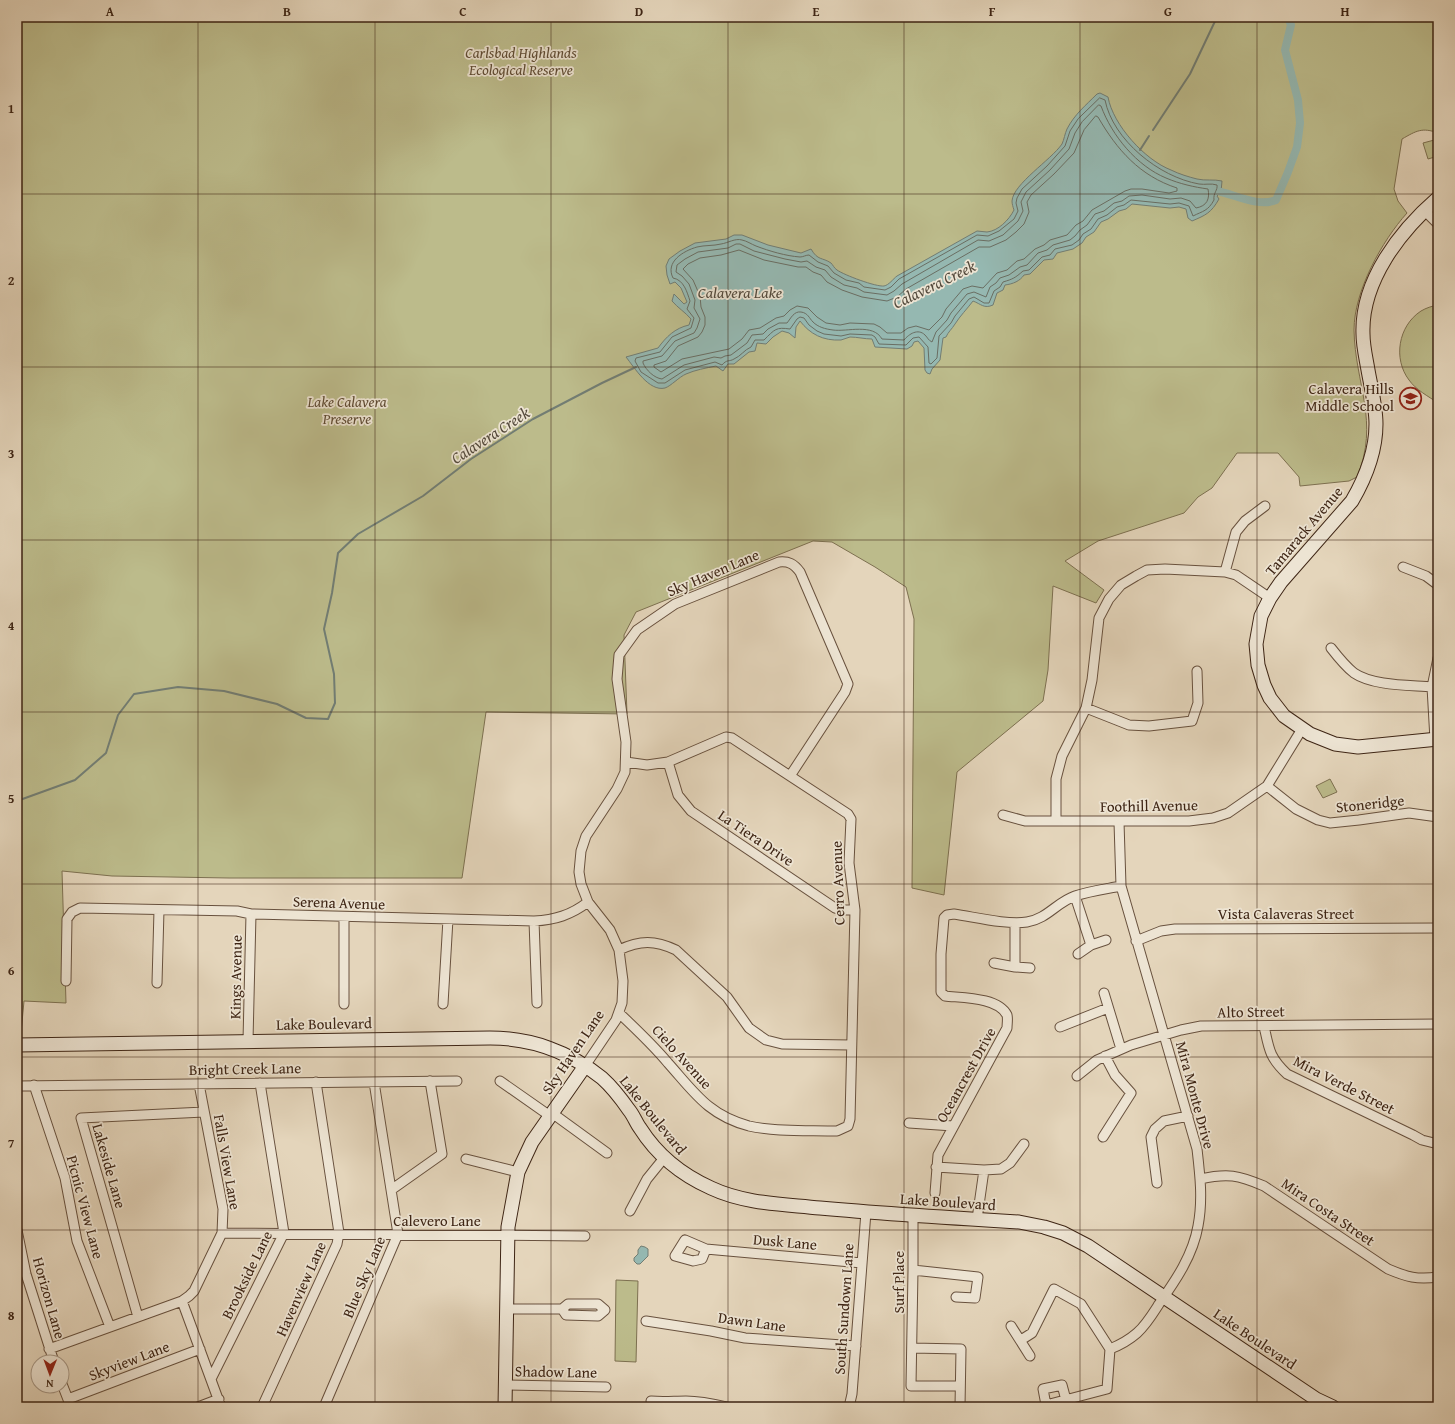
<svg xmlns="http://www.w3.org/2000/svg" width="1455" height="1424" viewBox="0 0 1455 1424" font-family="'Gentium Book Plus',serif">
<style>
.green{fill:#bcbb8b;stroke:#7d7050}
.water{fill:#95b8b1;stroke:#727d73}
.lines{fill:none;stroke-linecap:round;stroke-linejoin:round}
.shore{stroke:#6a6e63;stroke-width:1}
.stream{stroke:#727d73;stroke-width:2}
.canal{stroke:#95b8b1;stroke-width:8}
.street-casing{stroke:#68513e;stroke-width:11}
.secondary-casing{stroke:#3e2515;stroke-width:15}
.street{stroke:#ede4d3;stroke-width:9}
.secondary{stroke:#ede4d3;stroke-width:13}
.grid{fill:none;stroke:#3e2515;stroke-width:1;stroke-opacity:0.55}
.labels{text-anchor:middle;stroke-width:3.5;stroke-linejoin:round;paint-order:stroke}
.park-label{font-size:15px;font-style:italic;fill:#5e4a32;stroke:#ede4d3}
.poi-label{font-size:15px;fill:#3e2515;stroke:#ede4d3;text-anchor:end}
.street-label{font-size:15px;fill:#3e2515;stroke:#ede4d3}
.water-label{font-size:16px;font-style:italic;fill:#544a3c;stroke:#ede4d3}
.neatline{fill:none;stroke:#3e2515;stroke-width:1.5}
.grid-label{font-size:13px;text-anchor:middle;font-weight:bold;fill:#3e2515}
</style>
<rect width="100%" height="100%" fill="#e4d5bb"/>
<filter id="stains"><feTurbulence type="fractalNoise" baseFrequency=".005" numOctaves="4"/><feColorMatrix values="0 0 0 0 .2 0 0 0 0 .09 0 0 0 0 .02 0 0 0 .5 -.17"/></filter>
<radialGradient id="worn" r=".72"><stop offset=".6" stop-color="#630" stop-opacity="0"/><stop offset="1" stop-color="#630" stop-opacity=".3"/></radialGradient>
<path class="green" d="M17 17H1438V133C1422 127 1416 131 1402 139L1394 189 1398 201 1407 213C1382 241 1354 291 1354 330 1355 384 1380 422 1357 477L1349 481 1300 486 1299 477 1278 453H1237L1212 488 1198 497 1184 513 1098 541 1065 561 1104 590 1096 603 1053 586 1048 670 1043 701 957 772 944 895 912 888 914 619 906 587 875 567 832 542 813 541 636 612 624 635 627 714 486 712 462 878H229L112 876 62 871 66 1003 24 1001 21 1033 17 1032Z
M1438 139V156L1428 159 1423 143Z
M1438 305V403C1428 396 1416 390 1409 380 1393 359 1398 326 1421 311 1426 308 1432 306 1438 305Z
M1330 779 1337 792 1323 798 1316 786Z
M616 1280 638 1281 636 1362 615 1361Z"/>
<path class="water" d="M1100 93 1108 97C1113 125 1145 160 1171 170 1179 174 1189 177 1197 179 1205 181 1214 179 1222 181L1221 192 1217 196 1219 199C1211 213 1206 215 1192 221L1188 218 1186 209 1179 207 1170 208 1132 204 1126 209 1119 211 1108 219 1101 222 1094 232 1086 237 1082 243 1073 249 1057 253 1053 259 1044 260 1030 274 1024 275C1020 281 1013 284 1005 285L1003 290 997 293 993 305C984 309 981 304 973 301 967 309 960 316 955 324 952 329 948 332 946 337L943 338 940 360 932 369 930 374 927 373 925 370 924 348 918 341 914 342 912 346 907 349 875 347 872 339C865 339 857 337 850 337 847 338 844 339 841 340 823 341 810 334 800 321L796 327 795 338 789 333 782 331 773 337 766 344 757 343 755 351 749 352 734 364H728L723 371 716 366C706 368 695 370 686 374 679 377 671 386 665 388 649 392 634 367 626 357L658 348C666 337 675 328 689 325L691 319C685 312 678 308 672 301L674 294 684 304 687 302 681 288 675 282 670 284 667 275 666 266 669 259 680 251 695 243 726 239 734 235H742L768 245 801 253 811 249C818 261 822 257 831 263 833 265 834 268 837 270 844 275 876 287 884 286 889 285 893 279 897 276L977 231C980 231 984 232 987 232 998 231 1009 220 1014 210 1013 207 1012 204 1012 201 1013 184 1051 160 1062 144 1064 140 1065 133 1067 129 1074 115 1086 105 1097 94Z
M641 1246 645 1247 648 1249V1256L640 1264H637L634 1261V1258L638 1254V1250Z"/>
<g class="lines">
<path class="shore" d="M1100 98 1105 100C1113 140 1159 177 1199 184 1205 185 1211 183 1217 185 1218 190 1213 193 1214 200 1208 211 1203 211 1193 216L1189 206 1179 203 1170 204 1131 200 1124 205 1117 207 1107 215 1098 219 1091 229 1083 234 1079 240 1072 245 1055 249 1050 255 1042 257 1029 270 1023 271C1015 278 1013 279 1003 282L1000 287 994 291 989 303H984L974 297 969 299 955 316 951 323 939 336 937 358 931 364 929 363 928 347 919 337 913 338 906 345 879 344 875 337 872 335 850 334 841 336 824 334 817 331 809 325 804 318 800 317 797 319 790 329C776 327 775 329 764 340H755L751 347C744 350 741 356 734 359 729 362 727 359 722 365L715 362 685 370 665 383H658L641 372 635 361 636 358 660 352 672 337 691 328 694 318 687 309 690 301C687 292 684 280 673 278 665 262 683 251 697 247 705 245 713 246 721 244 728 243 735 238 742 240 747 241 751 244 756 246 769 251 786 256 800 257 803 257 806 255 809 255L818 262 828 266 834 273 846 280 859 283 864 287 885 290 891 287 899 279 977 235 988 236 999 231 1014 219 1018 211 1016 203 1017 198 1022 189 1047 166 1065 146 1070 131 1078 119Z
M1099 105 1101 106C1112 136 1137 166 1166 178 1180 184 1194 187 1208 189 1210 199 1207 206 1196 208L1190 201 1181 198 1170 199 1142 195 1129 196 1122 201 1114 203 1104 211 1095 214 1087 225 1080 230 1075 236 1070 240 1053 245 1047 250 1038 253 1027 265 1020 267 1009 275 1000 278 996 283 990 287 986 297 974 292 967 294 951 313 947 320 936 332 932 342C928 340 928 338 925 335 918 328 909 334 904 340L882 339C873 323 847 332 833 330 825 329 818 327 813 322 809 318 808 313 801 312 794 311 791 318 787 323H779L768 329 763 334 752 335 747 343 731 355 725 356 721 358 714 357 684 365 662 379C654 378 646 370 643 363V361L662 356 675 341 694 333 697 328 700 319 694 308 695 300 689 284 682 276 676 272 677 265 685 259 698 252 728 248 736 244H740L754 251 785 259 801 262 807 261 816 267 825 270 831 277 844 285 857 288 864 292 887 295 894 291 902 284 978 240 989 241 1003 235 1018 221 1023 211 1021 202 1026 192 1050 170 1069 149 1075 133 1082 122Z
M1096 116 1098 117C1117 150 1140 176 1177 188V191L1169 193 1142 189H1131L1125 191 1092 210 1083 221 1076 225 1067 235 1050 240 1044 245 1035 249 1024 259 1017 261 1007 270 997 273 983 288 972 286 963 289 946 309 942 317 929 330 916 326 908 328 901 333H887L880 327 874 324 850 323 840 325 826 323 817 317 808 308 797 306 790 310 784 316 776 318 760 328 749 330 742 339 729 349 682 359 661 372 654 367V365L666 361 678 346 698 337 702 332 705 325V317L701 307 700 296 693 280 683 269 688 264 700 258 721 255 739 250 764 260 798 267H806L813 272 821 275 827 282 842 290 862 297 887 301 897 297 906 289 979 247H990L1006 240 1016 232 1024 224 1029 212 1027 202 1031 195 1054 174 1074 153 1084 130Z"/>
<path class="stream" d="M1153 130 1190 74 1217 17
M1140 150 1149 136
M17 801 75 780 106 753 118 715 134 694 178 687 224 691 277 704 306 718 328 719 335 703 334 674 324 629 332 593 338 553 358 534 423 496 471 459 533 419 602 383 636 367"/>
<path class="canal" d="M1221 192C1238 196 1259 207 1276 200L1288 172 1297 147 1300 123 1298 100 1285 50 1291 25 1288 17"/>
<defs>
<path id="street" d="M1424 210 1438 224
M1403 567 1426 576 1438 585
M1225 572 1236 532 1245 521 1265 506
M1331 648C1338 657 1345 666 1354 673 1373 686 1410 685 1432 687
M1086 708 1129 725 1149 726 1192 721 1198 703 1197 671
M1435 740 1432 687 1438 658
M668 762 678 795 691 811 835 908 841 910H855
M1267 786 1296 809 1318 820 1330 823 1359 820 1409 813 1438 817
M1003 815 1025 821H1189L1213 818 1228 813 1267 786 1302 729
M1056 821V779L1062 756 1086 708 1092 680 1099 618 1109 599 1121 585 1136 576 1147 570 1165 569 1225 572 1236 575 1270 598
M1075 896 1091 945
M344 917V1004
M534 921 537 1003
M1015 923V967
M1136 941 1161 931 1175 929 1438 928
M619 950C640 940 655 940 676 950L727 997 749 1028 766 1040 782 1044 851 1045
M1078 954 1091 945 1106 940
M994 963 1015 967 1030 968
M66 981 67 919 72 912 80 908 237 911 251 914 534 921C555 920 571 915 588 902
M157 983 159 910
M1104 993 1121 1049
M443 1004 448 919
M619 1013C636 1029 653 1045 668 1063 694 1092 708 1115 749 1126 774 1132 811 1130 837 1131L848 1126 850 1119 855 910 849 863 851 819 848 814 732 738 726 737 668 762 647 765 626 762
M1264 1026C1269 1049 1269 1057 1287 1074L1413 1135 1422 1140 1438 1144
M1060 1027 1108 1008
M248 1041 251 914
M585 1066 616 1020 622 1003 623 981 619 950 610 930 588 902 581 884 579 872 581 851 586 836 617 789 625 772 626 742 617 679 619 655 637 630 675 604 779 562C789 561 794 564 800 572L848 684 845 692 790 776
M1077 1076 1097 1060 1131 1045 1181 1030 1201 1026 1438 1024
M500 1081 550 1116
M34 1085 65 1178 77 1241 110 1327
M17 1086 457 1081
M552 1113 607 1153
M909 1123 953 1126
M1103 1137 1131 1093 1115 1075 1105 1056
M466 1159 518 1172
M936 1167 984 1170 1001 1169 1010 1163 1024 1144
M1200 1179C1228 1173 1238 1175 1264 1186L1388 1269C1407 1277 1417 1280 1438 1277
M1157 1183 1151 1137 1155 1129 1164 1121 1188 1116
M391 1190 442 1154 430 1081
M935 1193 938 1155 1007 1028C1007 1024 1008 1019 1007 1015 998 997 962 998 945 996L941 992V954L944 918 947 915 954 914C975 917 1006 925 1027 922 1047 919 1057 902 1075 896 1090 891 1106 889 1121 886
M630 1211 647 1179 664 1158
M913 1216V1270L911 1386H960
M977 1219 984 1170
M17 1230 26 1274 54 1362
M222 1233 585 1236
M706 1249 702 1259 693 1261 675 1256 685 1240 706 1249 862 1263
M913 1270 978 1277 975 1298 956 1297
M182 1301 221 1407
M507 1309H562L568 1304H598L605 1310 598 1316 566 1315 562 1309
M138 1317 81 1118 204 1112
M646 1321 711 1331 745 1338 856 1346
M1011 1326 1030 1356
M1021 1340 1032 1333 1054 1289 1081 1304 1110 1349
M912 1348 961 1349 960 1407
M49 1349 182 1301 189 1296 194 1291 222 1233 223 1209 199 1084
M1110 1349C1120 1345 1129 1340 1137 1333 1146 1325 1152 1315 1159 1304 1176 1280 1193 1255 1198 1226 1203 1200 1200 1175 1197 1149L1121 886 1119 822
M211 1379 284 1233 260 1083
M62 1384 71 1407
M506 1385 606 1387
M68 1399 200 1349
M1066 1400 1062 1385 1043 1389 1046 1405 1107 1389 1110 1349
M651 1401C663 1402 674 1401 686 1401 700 1401 714 1404 727 1407
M198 1407 219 1399
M262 1407 337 1244 339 1233 316 1082
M324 1407 398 1234 374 1082
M849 1407 852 1394 866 1212"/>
<path id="secondary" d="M1438 198C1400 231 1361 281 1363 334 1363 346 1366 358 1368 370 1371 387 1376 407 1376 424 1376 452 1366 477 1352 501L1281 582 1270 598 1261 616 1256 644 1258 665 1264 685 1270 698 1284 716 1310 734 1335 744 1358 747 1438 739
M17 1045 490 1038C531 1038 570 1052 602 1078 611 1086 622 1100 629 1110 634 1116 636 1123 640 1128 657 1155 682 1175 711 1188 745 1204 783 1204 820 1208 887 1214 953 1218 1019 1222L1044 1227 1063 1233 1088 1246 1316 1399 1333 1407
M505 1407 508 1227 518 1172 532 1142 585 1066"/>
</defs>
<use href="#street" class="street-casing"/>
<use href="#secondary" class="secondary-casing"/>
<use href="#street" class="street"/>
<use href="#secondary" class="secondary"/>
</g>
<path class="grid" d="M198 17V1407M375 17V1407M551 17V1407M728 17V1407M904 17V1407M1080 17V1407M1257 17V1407M17 194H1438M17 367H1438M17 540H1438M17 712H1438M17 884H1438M17 1057H1438M17 1230H1438"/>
<defs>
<symbol id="school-ring" viewBox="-11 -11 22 22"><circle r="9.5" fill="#ede4d3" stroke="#8f2418" stroke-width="1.5"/><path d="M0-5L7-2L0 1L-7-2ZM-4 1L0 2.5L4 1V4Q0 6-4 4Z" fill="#8f2418"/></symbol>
</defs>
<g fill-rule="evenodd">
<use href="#school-ring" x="1398" y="386" width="25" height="25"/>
</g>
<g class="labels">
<g class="park-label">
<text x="521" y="58">Carlsbad Highlands<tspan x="521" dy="17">Ecological Reserve</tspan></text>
<text x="347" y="407">Lake Calavera<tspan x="347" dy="17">Preserve</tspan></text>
</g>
<g class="poi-label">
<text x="1394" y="394">Calavera Hills<tspan x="1394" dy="17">Middle School</tspan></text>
</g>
<g class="street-label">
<text transform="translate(1304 531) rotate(-50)" y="5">Tamarack Avenue</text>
<text transform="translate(713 573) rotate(-23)" y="5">Sky Haven Lane</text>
<text transform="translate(1370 804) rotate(-6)" y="5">Stoneridge</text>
<text transform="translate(1149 806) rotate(-1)" y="5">Foothill Avenue</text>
<text transform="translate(756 838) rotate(34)" y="5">La Tiera Drive</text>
<text transform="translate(838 883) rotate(-92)" y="5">Cerro Avenue</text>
<text transform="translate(339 903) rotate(2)" y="5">Serena Avenue</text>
<text x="1286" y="919">Vista Calaveras Street</text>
<text transform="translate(236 977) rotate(-89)" y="5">Kings Avenue</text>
<text transform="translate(1251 1012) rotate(-1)" y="5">Alto Street</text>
<text transform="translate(324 1024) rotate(-1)" y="5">Lake Boulevard</text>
<text transform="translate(573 1052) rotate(-56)" y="5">Sky Haven Lane</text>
<text transform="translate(682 1057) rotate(48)" y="5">Cielo Avenue</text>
<text transform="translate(245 1069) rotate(-1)" y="5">Bright Creek Lane</text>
<text transform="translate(966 1075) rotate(-61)" y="5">Oceancrest Drive</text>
<text transform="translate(1344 1085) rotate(27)" y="5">Mira Verde Street</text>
<text transform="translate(1195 1095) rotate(75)" y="5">Mira Monte Drive</text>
<text transform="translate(653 1115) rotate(51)" y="5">Lake Boulevard</text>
<text transform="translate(227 1162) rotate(80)" y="5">Falls View Lane</text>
<text transform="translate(109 1166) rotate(74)" y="5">Lakeside Lane</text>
<text transform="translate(948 1202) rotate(4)" y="5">Lake Boulevard</text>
<text transform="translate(85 1207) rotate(75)" y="5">Picnic View Lane</text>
<text transform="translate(1328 1212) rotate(34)" y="5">Mira Costa Street</text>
<text x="437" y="1226">Calevero Lane</text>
<text transform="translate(785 1242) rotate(5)" y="5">Dusk Lane</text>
<text transform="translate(247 1275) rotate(-64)" y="5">Brookside Lane</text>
<text transform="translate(364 1277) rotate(-67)" y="5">Blue Sky Lane</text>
<text transform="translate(899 1282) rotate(-90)" y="5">Surf Place</text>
<text transform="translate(301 1289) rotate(-66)" y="5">Havenview Lane</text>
<text transform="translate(49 1298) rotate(74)" y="5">Horizon Lane</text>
<text transform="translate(844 1309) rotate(-86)" y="5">South Sundown Lane</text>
<text transform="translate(752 1322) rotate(8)" y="5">Dawn Lane</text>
<text transform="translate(1255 1339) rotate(34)" y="5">Lake Boulevard</text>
<text transform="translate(129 1361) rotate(-21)" y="5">Skyview Lane</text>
<text transform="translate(556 1372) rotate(1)" y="5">Shadow Lane</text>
</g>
<g class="water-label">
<text transform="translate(934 284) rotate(-26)" y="6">Calavera Creek</text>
<text x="740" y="298">Calavera Lake</text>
<text transform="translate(490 435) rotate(-33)" y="6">Calavera Creek</text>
</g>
</g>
<rect width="1455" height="1424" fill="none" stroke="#e4d5bb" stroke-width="44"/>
<g transform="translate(50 1374) rotate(181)"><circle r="19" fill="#ede4d3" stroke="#a79887"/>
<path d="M0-3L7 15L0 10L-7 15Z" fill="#8f2418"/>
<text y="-6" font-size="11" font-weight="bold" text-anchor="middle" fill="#3e2515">N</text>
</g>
<rect x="22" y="22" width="1411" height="1380" class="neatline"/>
<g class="grid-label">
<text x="110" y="16">A</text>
<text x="287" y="16">B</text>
<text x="463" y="16">C</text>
<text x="639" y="16">D</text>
<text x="816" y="16">E</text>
<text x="992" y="16">F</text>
<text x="1168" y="16">G</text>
<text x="1345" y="16">H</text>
<text x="11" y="113">1</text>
<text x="11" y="285">2</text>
<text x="11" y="458">3</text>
<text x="11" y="630">4</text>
<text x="11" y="803">5</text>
<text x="11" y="975">6</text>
<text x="11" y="1148">7</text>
<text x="11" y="1320">8</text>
</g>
<rect width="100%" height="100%" filter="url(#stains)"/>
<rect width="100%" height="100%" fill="url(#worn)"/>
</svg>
